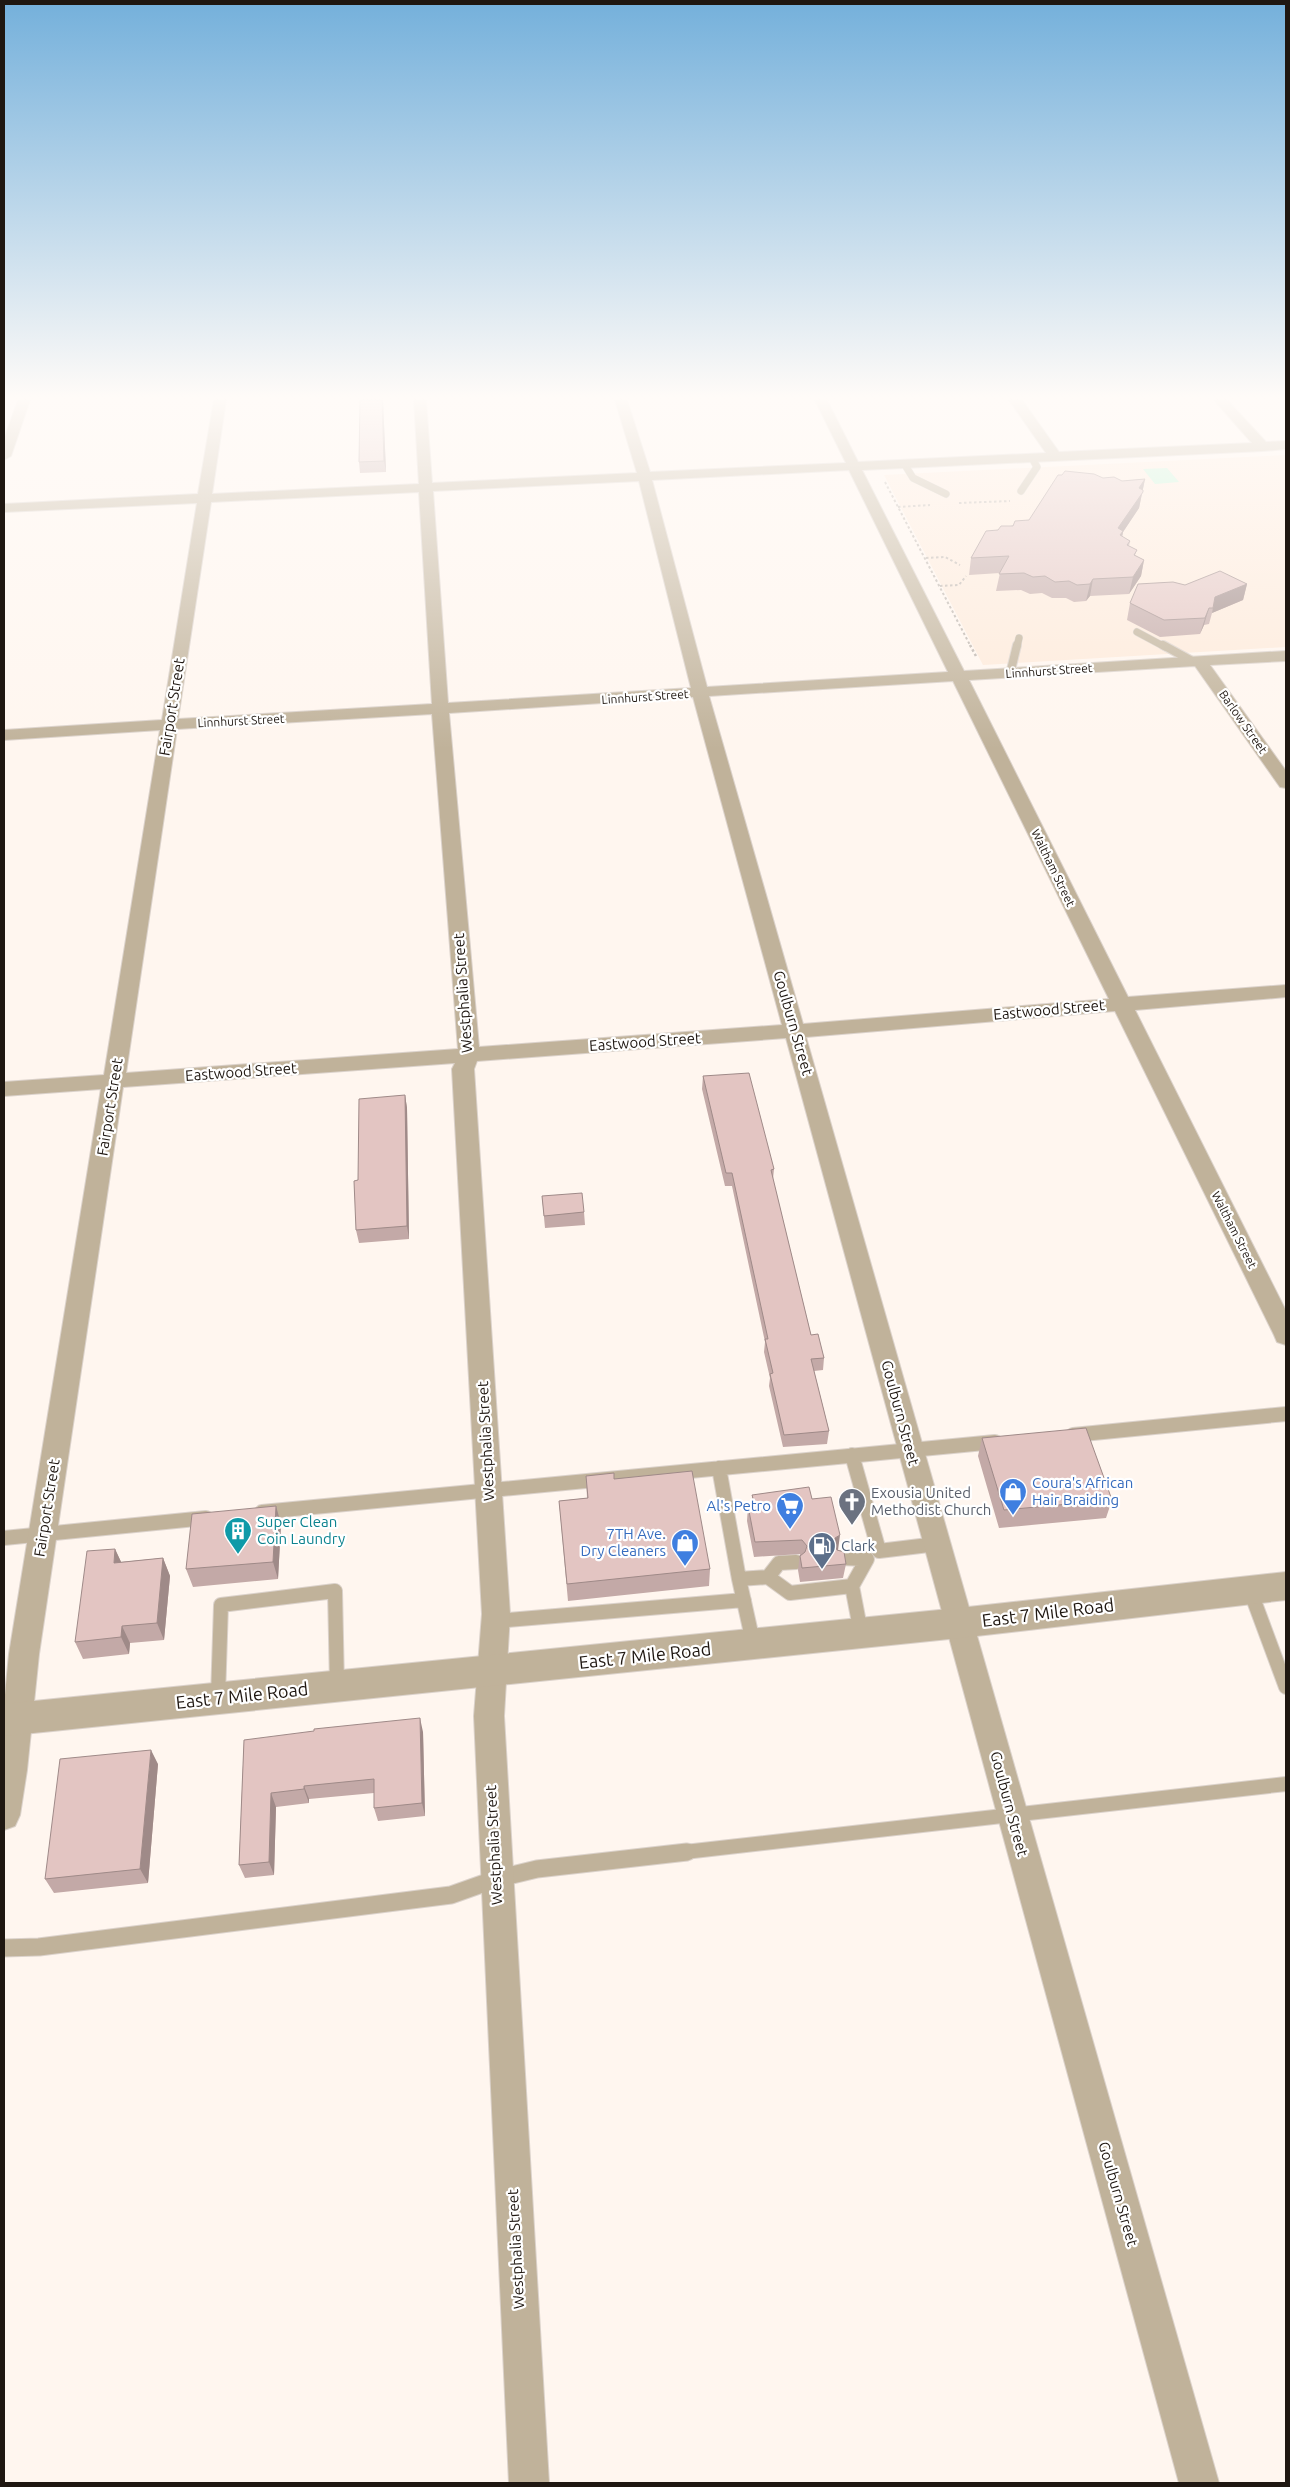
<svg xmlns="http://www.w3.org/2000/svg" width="1290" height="2487" viewBox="0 0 1290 2487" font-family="Ubuntu,sans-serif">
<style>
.education{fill:#feeada}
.green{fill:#b8f7d5}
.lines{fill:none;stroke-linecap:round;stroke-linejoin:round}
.service-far3-casing{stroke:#dbd2cb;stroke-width:8}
.service-far2-casing{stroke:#dbd2cb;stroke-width:10}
.service-far1-casing{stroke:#dbd2cb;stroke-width:16}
.service-casing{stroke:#dbd2cb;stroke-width:19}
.minor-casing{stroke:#dbd2cb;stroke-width:2}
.tertiary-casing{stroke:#dbd2cb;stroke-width:2}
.path-far1{stroke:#bbb3ac;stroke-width:2;stroke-dasharray:2.5 2.5;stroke-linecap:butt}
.path{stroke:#bbb3ac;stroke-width:2.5;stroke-dasharray:2.5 2.5;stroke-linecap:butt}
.service-far3{stroke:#c0b29a;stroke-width:7}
.service-far2{stroke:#c0b29a;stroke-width:8}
.service-far1{stroke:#c0b29a;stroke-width:14}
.service{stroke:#c0b29a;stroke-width:17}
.minor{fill:#c0b29a;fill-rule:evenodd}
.tertiary{fill:#c0b29a;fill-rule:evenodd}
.wall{fill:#c3a9a7}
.shaded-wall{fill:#9f8a88}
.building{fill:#e3c5c2;stroke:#9f8a88}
.labels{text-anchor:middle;stroke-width:4.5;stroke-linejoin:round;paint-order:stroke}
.far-street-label{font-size:12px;fill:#1f1711;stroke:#fff}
.street-label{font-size:15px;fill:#1f1711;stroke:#fff}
.shop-label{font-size:15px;fill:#366cbe;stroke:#fff;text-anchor:end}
.worship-label{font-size:15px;fill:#5b616d;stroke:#fff;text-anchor:start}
.culture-label{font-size:15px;fill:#0d838f;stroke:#fff;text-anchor:start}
.service-label{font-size:15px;fill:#4e5e75;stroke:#fff;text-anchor:start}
.near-street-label{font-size:18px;fill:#1f1711;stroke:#fff}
</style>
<rect width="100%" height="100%" fill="#fff6ef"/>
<path class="education" d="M1286 455V647L983 665 884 475Z"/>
<path class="green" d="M1167 468 1179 482 1155 484 1143 469Z"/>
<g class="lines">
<defs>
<path id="service-far3" d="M905 465 913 478 946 494
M1021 491 1037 467 1032 458
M1137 632 1165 647
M1017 647 1019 638"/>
<path id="service-far2" d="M1163 645 1194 662
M1010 674 1017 645"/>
<path id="service-far1" d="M1073 1435 1286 1414
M852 1455 879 1551 937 1544
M719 1468 739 1579
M262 1512 995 1442
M4 1538 206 1518
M840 1558 867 1559 852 1586 861 1633
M796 1562 779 1563 768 1577 790 1593 852 1586
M1250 1590 1286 1687
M496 1621 744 1600
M753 1642 739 1579 768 1577
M218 1697 221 1605 335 1591 337 1685
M676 1853 1286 1784"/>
<path id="service" d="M4 1948 39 1947 451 1895 496 1879 537 1869 687 1852"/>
<path id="minor" d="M18 400H30L11 456 4 460V439Z
M214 400H226L212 494 419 484 414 400H426L432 483 637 473 615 400H627L650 472 846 463 815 400H827L858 462 1046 453 1009 400H1022L1059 452 1252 443 1214 400H1227L1266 442 1286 441V449L1263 451 862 470 964 671 1286 651V661L1210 665 1286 771V788L1280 787 1195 666 969 680 1128 997 1286 985V997L1135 1010 1286 1311V1345L1277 1342 1274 1335 1115 1011 806 1037 1219 2483H1179L786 1038 477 1061 474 1069 510 1614 504 1716 549 2483H509L474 1716 482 1614 452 1069 455 1063 123 1087 39 1654 27 1770 20 1815 15 1826 4 1830V1705L9 1654 101 1089 4 1096V1082L104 1075 160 730 4 740V730L162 720 197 503 4 512V504L198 494ZM849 470 948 672 707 687 652 480ZM639 481 691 688 448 703 433 491ZM419 492 432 704 178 719 211 502ZM953 681 1109 999 803 1024 709 696ZM693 697 782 1025 479 1047 449 713ZM432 714 458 1049 126 1073 177 729Z"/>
<path id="tertiary" d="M1286 1572V1600L959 1638 4 1736V1704L959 1608Z"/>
</defs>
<use href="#service-far3" class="service-far3-casing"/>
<use href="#service-far2" class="service-far2-casing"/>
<use href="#service-far1" class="service-far1-casing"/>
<use href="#service" class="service-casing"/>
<use href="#minor" class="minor-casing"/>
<use href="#tertiary" class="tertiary-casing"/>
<path class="path-far1" d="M885 482 971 647
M959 503 1010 501
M898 507 930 505
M926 558 945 557 960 565
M940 586 959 585 966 576"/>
<path class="path" d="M970 645 977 658"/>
<use href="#service-far3" class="service-far3"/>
<use href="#service-far2" class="service-far2"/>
<use href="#service-far1" class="service-far1"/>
<use href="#service" class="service"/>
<use href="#minor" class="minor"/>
<use href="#tertiary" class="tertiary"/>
</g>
<path class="wall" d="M360 400H383L386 472 360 473 359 462Z
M1103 478 1122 481 1145 479 1139 508 1123 532 1122 537 1130 541 1129 546 1137 550 1135 555 1144 560 1141 576 1129 594 1090 596 1086 601 1074 602 1066 598H1052L1042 593 1030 594 1021 590 996 591 1000 573 969 575 971 558 998 530 1029 520Z
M1247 584 1243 600 1212 613 1209 624 1204 625 1200 634 1160 637 1127 620 1130 603 1185 585Z
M703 1076 774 1169 773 1179 811 1335 824 1358 823 1370 814 1371 829 1431 827 1444 783 1447 769 1386 770 1378 764 1352 765 1342 732 1186H725L702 1089Z
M405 1095 407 1108 409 1239 359 1243 356 1230 358 1180Z
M542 1196 584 1212 585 1225 545 1228Z
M982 1438 1112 1500 1106 1518 999 1528 978 1456Z
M586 1476 614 1479 710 1569 709 1586 568 1601 559 1501 587 1498Z
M752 1495 812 1499 837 1550 846 1564 843 1578 800 1582 798 1570 800 1554 754 1557 747 1521 748 1506 752 1505Z
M276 1506 281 1524 278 1579 193 1587 186 1569Z
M115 1549 121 1562 163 1558 170 1576 164 1640 130 1643 129 1654 83 1659 75 1642Z
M423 1732 425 1816 378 1821 374 1808V1793L309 1799V1803L276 1807 274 1875 245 1878 239 1865 244 1740Z
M158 1764 148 1883 54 1893 45 1879Z"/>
<path class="shaded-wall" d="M382 400H383L386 472 384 461Z
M1145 479 1139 508 1123 532 1120 547 1118 528 1139 488Z
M1144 560 1141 576 1129 594 1133 577Z
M1093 579 1090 596 1086 601 1090 584Z
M1247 584 1243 600 1212 613 1215 597Z
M1209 608 1204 625 1200 634 1205 618Z
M405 1095 407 1108 409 1239 407 1226Z
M276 1506 281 1524 278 1579 273 1562Z
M840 1535 838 1550 833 1553 834 1543 835 1538Z
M115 1549 123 1566 114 1563Z
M163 1558 170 1576 164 1640 157 1623Z
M122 1626 130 1643 129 1654 121 1637Z
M420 1718 423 1732 425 1816 422 1803Z
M151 1750 158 1764 148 1883 140 1869Z
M304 1786 309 1799V1803L304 1789Z
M271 1793 276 1807 274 1875 269 1862Z"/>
<path class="building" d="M360 400H382L384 461 359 462Z
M1065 471 1094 474 1103 478 1114 477 1122 481 1145 479 1139 488 1143 490V492L1118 528 1123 531 1120 535 1130 541 1127 545 1137 550 1134 555 1144 560 1133 577 1093 579 1090 584 1077 585 1069 581 1055 582 1045 576 1033 577 1024 573 999 574 1009 556 971 558 986 531 998 530 1001 526H1013L1015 521 1029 520 1058 475H1062Z
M1220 571 1247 584 1215 597 1213 608H1209L1205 618 1164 620 1130 603 1138 584 1173 582 1185 585Z
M749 1073 774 1169 771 1170 811 1335 818 1334 824 1358 811 1359 829 1431 784 1435 770 1374 773 1373 765 1339H768L732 1173H726L703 1076Z
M405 1095 407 1226 356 1230 354 1181 358 1180 359 1099Z
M582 1193 584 1212 544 1216 542 1196Z
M1086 1428 1112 1500 1004 1510 982 1438Z
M692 1471 710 1569 567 1584 559 1501 588 1498 586 1476 614 1473V1479Z
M809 1487 812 1499 831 1497 840 1535 835 1538 834 1543 837 1550 844 1552 846 1564 802 1568 800 1556 805 1552 807 1546 802 1540 755 1542 748 1506 755 1505 752 1495Z
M276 1506 273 1562 186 1569 192 1514Z
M115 1549 114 1563 163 1558 157 1623 122 1626 121 1637 75 1642 87 1551Z
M420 1718 422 1803 374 1808V1779L304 1786V1789L271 1793 269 1862 239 1865 244 1740 314 1731V1729Z
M151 1750 140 1869 45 1879 60 1759Z"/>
<linearGradient id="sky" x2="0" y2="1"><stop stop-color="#74b0db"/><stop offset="0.53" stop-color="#fffbf8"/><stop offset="1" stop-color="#fffbf8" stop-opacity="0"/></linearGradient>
<rect width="1290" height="749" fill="url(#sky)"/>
<defs>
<symbol id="shop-pin" viewBox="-11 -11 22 30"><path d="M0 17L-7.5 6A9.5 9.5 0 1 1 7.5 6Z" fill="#3f7fe0" stroke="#fff"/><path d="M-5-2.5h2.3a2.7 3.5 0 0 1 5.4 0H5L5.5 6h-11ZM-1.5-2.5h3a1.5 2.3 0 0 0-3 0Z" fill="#fff"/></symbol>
<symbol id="church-pin" viewBox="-11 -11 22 30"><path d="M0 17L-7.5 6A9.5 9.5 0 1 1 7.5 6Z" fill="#6b7280" stroke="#fff"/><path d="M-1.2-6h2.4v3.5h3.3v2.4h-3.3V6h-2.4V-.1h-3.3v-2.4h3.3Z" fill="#fff"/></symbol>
<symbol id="supermarket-pin" viewBox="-11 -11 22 30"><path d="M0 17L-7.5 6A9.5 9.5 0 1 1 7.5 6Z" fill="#3f7fe0" stroke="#fff"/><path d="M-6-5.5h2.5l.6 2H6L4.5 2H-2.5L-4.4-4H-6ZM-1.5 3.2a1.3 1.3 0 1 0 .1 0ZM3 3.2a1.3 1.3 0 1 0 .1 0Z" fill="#fff"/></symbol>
<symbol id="building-pin" viewBox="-11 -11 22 30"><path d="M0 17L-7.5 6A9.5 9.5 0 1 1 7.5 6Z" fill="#0f9aa8" stroke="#fff"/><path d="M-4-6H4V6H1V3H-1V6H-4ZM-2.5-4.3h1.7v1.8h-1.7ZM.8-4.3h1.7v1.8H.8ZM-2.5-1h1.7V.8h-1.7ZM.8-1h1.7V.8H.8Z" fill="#fff"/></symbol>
<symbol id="fuel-pin" viewBox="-11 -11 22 30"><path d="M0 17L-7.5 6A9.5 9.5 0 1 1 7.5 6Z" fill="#5c6f8a" stroke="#fff"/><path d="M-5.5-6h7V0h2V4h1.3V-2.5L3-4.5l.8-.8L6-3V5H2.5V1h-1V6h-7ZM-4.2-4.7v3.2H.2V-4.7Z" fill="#fff"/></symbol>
</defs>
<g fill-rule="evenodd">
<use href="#shop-pin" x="997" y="1476" width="32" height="43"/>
<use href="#church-pin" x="836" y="1486" width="32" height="43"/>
<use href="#supermarket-pin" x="774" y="1490" width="32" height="43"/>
<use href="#building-pin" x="222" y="1515" width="32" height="43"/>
<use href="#shop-pin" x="669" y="1527" width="32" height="43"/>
<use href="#fuel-pin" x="806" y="1530" width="32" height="43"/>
</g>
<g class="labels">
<g class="far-street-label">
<text transform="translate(1049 671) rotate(-4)" y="4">Linnhurst Street</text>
<text transform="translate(645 697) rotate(-4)" y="4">Linnhurst Street</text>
<text transform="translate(241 721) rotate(-3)" y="4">Linnhurst Street</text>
<text transform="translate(1243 722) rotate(55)" y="4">Barlow Street</text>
<text transform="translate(1053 868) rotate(64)" y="4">Waltham Street</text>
<text transform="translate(1234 1230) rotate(63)" y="4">Waltham Street</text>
</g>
<g class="street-label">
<text transform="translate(172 707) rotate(-81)" y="5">Fairport Street</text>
<text transform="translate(463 993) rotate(-94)" y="5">Westphalia Street</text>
<text transform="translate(1049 1010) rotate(-5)" y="5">Eastwood Street</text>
<text transform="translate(793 1023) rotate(74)" y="5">Goulburn Street</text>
<text transform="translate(645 1042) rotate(-4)" y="5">Eastwood Street</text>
<text transform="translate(241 1072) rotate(-4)" y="5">Eastwood Street</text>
<text transform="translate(110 1107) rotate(-81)" y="5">Fairport Street</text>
<text transform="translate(900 1413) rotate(75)" y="5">Goulburn Street</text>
<text transform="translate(486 1441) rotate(-93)" y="5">Westphalia Street</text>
<text transform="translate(47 1508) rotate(-81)" y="5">Fairport Street</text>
<text transform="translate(1009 1804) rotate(75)" y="5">Goulburn Street</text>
<text transform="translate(494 1845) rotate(-93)" y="5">Westphalia Street</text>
<text transform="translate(1118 2194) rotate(74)" y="5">Goulburn Street</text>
<text transform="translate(516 2249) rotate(-93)" y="5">Westphalia Street</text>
</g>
<g class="shop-label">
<text x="1032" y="1488" text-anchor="start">Coura's African<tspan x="1032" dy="17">Hair Braiding</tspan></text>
<text x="771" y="1511">Al's Petro</text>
<text x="666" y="1539">7TH Ave.<tspan x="666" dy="17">Dry Cleaners</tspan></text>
</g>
<g class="worship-label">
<text x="871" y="1498">Exousia United<tspan x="871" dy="17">Methodist Church</tspan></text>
</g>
<g class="culture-label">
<text x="257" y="1527">Super Clean<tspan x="257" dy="17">Coin Laundry</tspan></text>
</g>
<g class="service-label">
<text x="841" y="1551">Clark</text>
</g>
<g class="near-street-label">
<text transform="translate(1048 1613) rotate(-7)" y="6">East 7 Mile Road</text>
<text transform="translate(645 1656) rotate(-6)" y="6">East 7 Mile Road</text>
<text transform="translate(242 1696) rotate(-6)" y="6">East 7 Mile Road</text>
</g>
</g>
<rect width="1290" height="2487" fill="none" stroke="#1f1711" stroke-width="10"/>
</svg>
